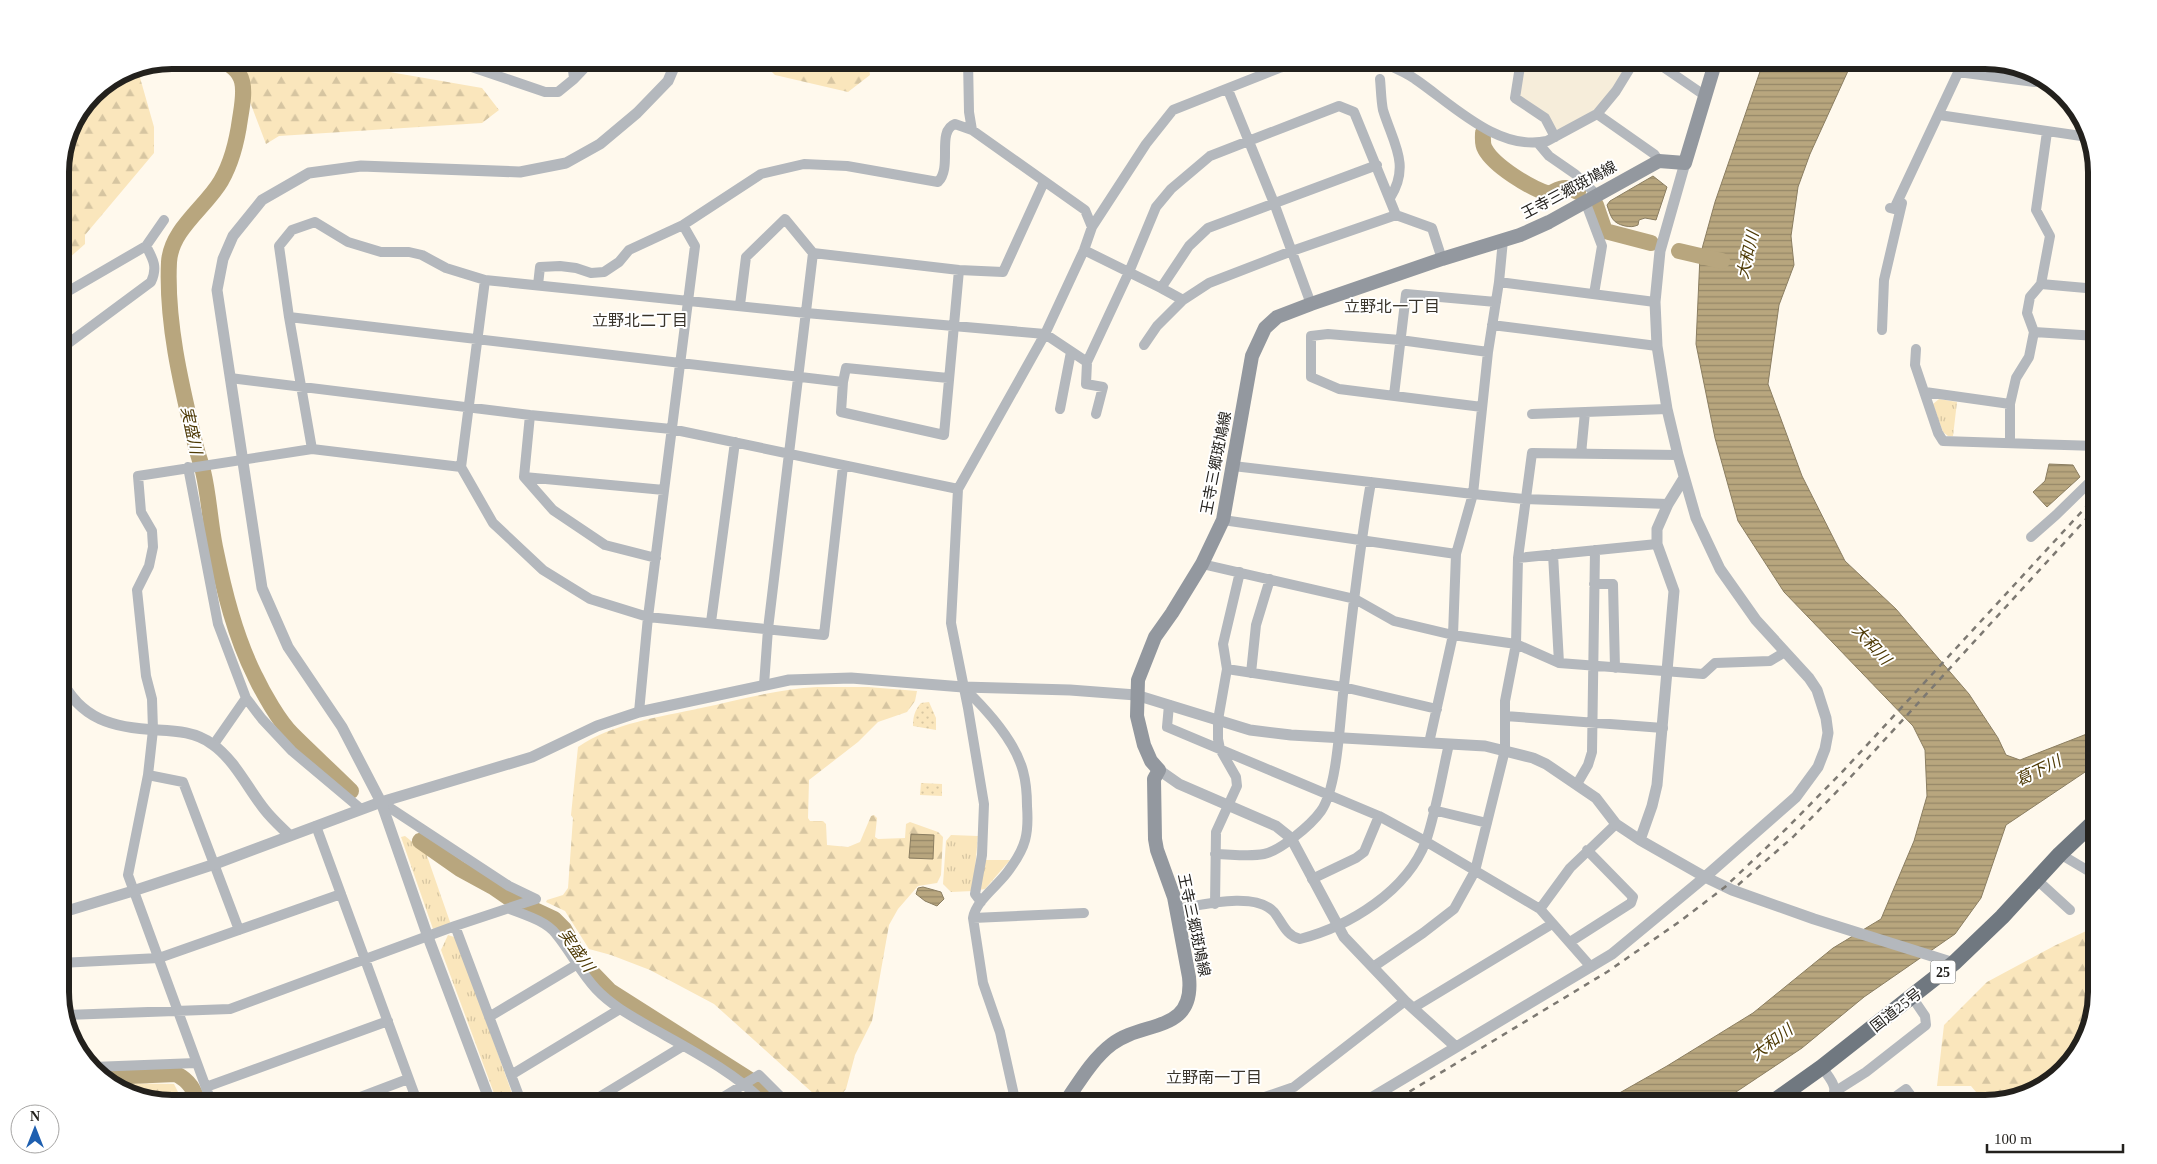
<svg xmlns="http://www.w3.org/2000/svg" width="2157" height="1164" viewBox="0 0 2157 1164" font-family="'Times New Roman','Noto Sans JP',serif">
<style>
.built{fill:#f6edda}
.grass{fill:url(#grass-dots)}
.forest{fill:url(#forest-firs)}
.park{fill:url(#park-tufts)}
.water{fill:url(#water-rules);stroke:#8b7e61}
.lines{fill:none;stroke-linecap:round;stroke-linejoin:round}
.river{stroke:#b8a67e;stroke-width:16}
.minor{stroke:#b4b8bd;stroke-width:10}
.tertiary{stroke:#b4b8bd;stroke-width:11}
.secondary{stroke:#93989f;stroke-width:14}
.trunk{stroke:#707880;stroke-width:16}
.rail{stroke:#7d7972;stroke-width:2.5;stroke-dasharray:6 6;stroke-linecap:butt}
.labels{text-anchor:middle;stroke-width:4;stroke-linejoin:round;paint-order:stroke}
.shield{fill:#fff;stroke:#656461;stroke-width:1}
.shield-label{font-size:14px;font-weight:bold;fill:#23211d}
.street-label{font-size:15px;fill:#23211d;stroke:#fff}
.water-label{font-size:16px;font-style:italic;fill:#4d3904;stroke:#fff}
.neighbourhood-label{font-size:16px;fill:#39342b;stroke:#fff}
.rim{fill:none;stroke:#23211d;stroke-width:6}
</style>
<defs>
<pattern id="grass-dots" width="8" height="8" patternUnits="userSpaceOnUse" patternTransform="scale(1.25)"><rect width="8" height="8" fill="#fae6bc"/><path d="M2 2h.1M6 6h.1" fill="none" stroke="#d6c5a1" stroke-width="1.8" stroke-linecap="round"/></pattern>
<pattern id="forest-firs" width="22" height="20" patternUnits="userSpaceOnUse" patternTransform="scale(1.25)"><rect width="22" height="20" fill="#fae6bc"/><path d="M5 1l3.5 6h-7zM16 11l3.5 6h-7z" fill="#d6c5a1"/></pattern>
<pattern id="park-tufts" width="24" height="20" patternUnits="userSpaceOnUse" patternTransform="scale(1.25)"><rect width="24" height="20" fill="#fae6bc"/><path d="M3 7l-1-3M5 7V3M7 7l1-3M15 17l-1-3M17 17v-4M19 17l1-3" fill="none" stroke="#d6c5a1"/></pattern>
<pattern id="water-rules" width="6" height="5" patternUnits="userSpaceOnUse" patternTransform="scale(1.25)"><rect width="6" height="5" fill="#b8a67e"/><path d="M0 2.5h6" fill="none" stroke="#958767"/></pattern>
</defs>
<rect width="100%" height="100%" fill="#fff9ed"/>
<path class="built" d="M1523 60H1628L1630 65 1603 105 1560 130 1554 129 1519 99Z"/>
<path class="grass" d="M929 702 936 718V730L913 726C913 716 915 710 921 703Z
M921 783 942 784V796L920 795Z"/>
<path class="forest" d="M234 60H353L361 67 482 88 499 110 482 123 279 136 266 144Z
M763 60H868L870 75 848 92 775 75 762 62Z
M137 67 154 127V153L85 235V244L60 266V164L69 129 93 92 129 68Z
M817 687H868L917 691 915 701 907 712 878 722 858 742 809 780 808 818 810 821H823L826 824 827 845 848 847 860 842 871 816 874 815 877 818 875 837 878 839 905 838 906 824 910 822 938 832 943 837 941 875 937 883 918 886 898 909 889 925 872 1021 855 1055 846 1089 834 1104H825L714 1004 650 970 611 955 589 949 565 911 546 902 547 900 563 895 568 888 573 818 571 815 578 747C613 723 660 717 701 708 739 700 778 689 817 687Z
M2097 926V993L2086 1038 2037 1084 2040 1088 1986 1104 1971 1086H1937L1944 1025 1987 982 2056 945Z
M112 1083 174 1084 184 1104H171L122 1092Z"/>
<path class="park" d="M1939 399 1957 402 1953 436H1948L1943 432 1933 404Z
M951 835 978 836 973 891 951 892 943 884 946 841Z
M405 836 426 853 450 922 449 925 433 929 401 837Z
M985 860H1010L985 889 979 890Z
M448 935 457 938 514 1099 507 1104H498L441 950Z"/>
<path class="water" d="M1764 60H1853L1810 154 1798 187 1791 236 1794 265 1779 305 1768 384 1802 476 1845 561 1896 609 1969 694 1998 738 2006 755 2020 760 2097 730V764L2006 825 1981 898 1955 934 1864 997 1802 1048 1718 1104H1600L1667 1066 1753 1013 1833 948 1881 919 1914 841 1927 796 1925 750 1913 726 1784 592 1738 521 1715 438 1696 344 1700 256 1715 202Z
M1653 176 1667 187 1656 220 1645 218 1639 220 1638 225C1633 227 1631 227 1625 226 1612 223 1611 217 1607 205L1610 201Z
M2049 464 2073 465 2080 477 2047 507 2033 492 2045 481Z
M911 834 934 835 933 859 909 858Z
M923 887 941 892 944 899 937 906 925 901 916 894 918 888Z"/>
<g class="lines">
<path class="river" d="M218 60C250 69 244 94 240 119 237 141 232 162 221 181 206 207 171 229 169 262 166 324 182 388 196 447 198 455 201 463 203 471 209 496 210 522 215 547 224 591 235 636 255 676 263 693 279 721 292 734 311 753 332 772 351 791
M1483 133C1483 138 1482 144 1485 149 1494 166 1530 188 1549 194 1560 188 1566 185 1578 192
M1596 205 1605 231 1651 243
M1679 251 1722 261
M420 841 460 869 493 887 509 898 554 919 564 929 583 963 610 991 758 1085 775 1104
M104 1077 176 1074C190 1081 194 1090 199 1104"/>
<path class="minor" d="M451 60 545 92H558L574 79 592 60
M572 60 574 79
M968 60 969 112 972 130
M1377 60C1390 66 1404 71 1415 79 1452 104 1498 152 1547 141L1597 114 1616 91 1635 60
M1521 60 1515 98 1545 118 1555 137
M1653 60 1704 95
M1958 72 2035 82
M1380 79C1381 89 1381 100 1383 110 1393 143 1411 165 1390 198
M1228 90 1274 203 1311 304
M1597 114 1654 154 1659 161
M1939 115 2088 137
M1538 143 1549 156 1575 174 1597 195
M1585 201 1602 246 1594 294
M1890 208 1894 209 1964 60
M1084 250 1161 288 1189 246 1208 228 1377 165
M1499 282 1655 302
M2041 284 2097 289
M538 285 540 267 560 266 576 268 591 273 604 272 619 262 629 250 683 225 761 174 804 164 847 166 938 182C953 167 936 131 955 124L972 130 1085 210 1092 227
M1161 288 1183 300
M60 296 146 246 164 220
M740 305 746 257 785 219 813 253 959 270 1003 272 1044 182
M289 317 843 382 841 412 944 435 959 270
M1492 325 1657 346
M1882 330 1884 280 1902 203
M2034 332 2097 336
M60 345H66L151 282C158 267 153 259 146 246
M1144 345 1157 326 1183 300 1209 283 1292 251 1396 215
M1916 349 1915 365 1938 433 1943 441 2097 446
M1087 362 1086 384 1103 387 1096 414
M230 378 530 415 671 429 958 489
M843 382 846 368 948 378
M1925 392 2010 404
M1394 395 1406 294 1496 302
M1482 407 1339 389 1311 377V336L1328 334 1400 340 1488 352
M1060 409 1071 352
M1532 414 1585 412
M530 415 524 477 553 510 605 545 656 558
M2010 443V404L2016 378 2029 357 2034 332 2027 313 2030 297 2041 284 2050 236 2036 210 2047 132
M312 449 289 317 279 246 292 230 315 222 348 242 381 252H409L422 255 446 268 485 280 806 313 1045 334 1087 362 1129 272 1156 207 1171 189 1210 156 1339 106 1354 112 1396 215 1432 228 1442 259
M1581 454 1585 412 1667 409
M1233 466 1473 494 1524 499 1668 504
M188 467 218 624 246 698 262 719 292 751 361 809
M461 467 493 523 543 570 590 599 648 617 824 635 843 466
M524 477 664 490
M1223 520 1456 554
M2031 537 2056 515 2097 475
M1553 554 1559 663
M1518 558 1657 544
M1202 564 1355 599 1394 621 1453 635 1516 644 1559 663 1703 674 1715 663 1770 661 1785 652
M1594 584H1613L1615 668
M711 622 735 442
M1227 669 1343 687 1437 709
M1251 673 1256 625 1270 579
M764 685 768 629 813 253
M964 688C986 709 1015 741 1023 771 1026 782 1027 794 1027 806 1029 834 1026 847 1009 870 999 885 976 900 973 918L983 983 1000 1032 1016 1104
M1169 705 1167 727 1379 816 1425 841 1540 909 1591 967
M639 712 648 617 695 246 683 225
M1505 716 1663 728
M1429 743 1453 635 1456 554 1473 494 1488 352 1499 282 1503 240
M214 744 246 698
M148 775 183 782 239 930
M1577 784 1588 765 1592 752 1595 550
M381 802 509 886 536 899
M1433 810 1487 823
M316 826 418 1104
M1215 854C1230 854 1249 857 1264 854 1280 851 1311 825 1321 811 1338 787 1340 716 1344 685 1352 617 1359 549 1371 482
M2060 854 2097 876
M1312 879 1356 858 1364 852 1379 816
M2036 879 2070 910
M981 902 975 894 982 855 984 804 968 708 951 623 958 489 1045 334 1084 250 1092 227 1146 144 1173 110 1279 68 1314 60
M1215 904 1216 832 1237 786 1236 777 1220 749 1218 739V720L1227 669 1223 644 1240 572
M510 909C525 915 546 921 556 934 571 952 580 972 596 989 612 1006 633 1017 652 1028 691 1050 734 1072 766 1104
M1176 909C1202 905 1255 891 1274 912 1282 922 1286 936 1300 939 1350 926 1407 891 1426 841 1436 812 1442 774 1449 744
M1540 909 1570 868 1616 824
M973 918 1084 913
M455 926 522 1104
M1570 942 1631 903 1633 897 1587 850
M60 963 159 958 341 894
M1373 967 1423 933 1454 909 1475 871 1505 750V701L1516 644 1518 558 1532 453 1678 455
M1413 1008 1552 924
M66 1015 230 1009 455 926 536 899
M489 1017 576 965
M93 1067 196 1063
M1822 1067C1832 1082 1840 1087 1829 1104
M511 1075 620 1009
M206 1087 388 1021
M1836 1091 1866 1072 1926 1025 1925 1016 1912 997
M212 1104 128 875 148 775 153 730 152 699 146 676 137 590 149 566 153 547 152 531 141 512 138 476 312 449 461 467 485 280
M342 1104 408 1079
M588 1104 683 1046
M712 1104 759 1075 788 1104
M1244 1104 1294 1087 1405 1001
M1885 1104 1906 1089 1917 1104"/>
<path class="tertiary" d="M60 677C80 720 114 728 158 730 177 731 196 732 212 744 235 760 248 789 265 810 272 819 281 827 289 835
M1159 770 1179 784 1276 826 1291 838 1344 937 1405 1001 1456 1047
M1640 840 1652 806 1657 785 1674 591 1657 544V529L1668 504 1684 478
M60 913 133 891 215 864 381 802 532 757 597 726 639 712 789 680 851 678 963 687 1070 690 1136 695 1250 730 1291 735 1485 746 1533 758 1546 764 1596 798 1616 824 1640 840 1705 877 1732 890 1814 919 1954 963
M491 1104 428 937 381 802 342 727 288 647 262 588 217 290 223 259 233 236 262 200 309 173 361 166 520 172 566 163 600 144 637 113 668 81 677 60
M1361 1104 1612 954 1705 877 1796 797 1818 767 1825 749 1828 733 1826 718 1817 690 1809 678 1756 620 1720 569 1696 518 1678 455 1667 409 1657 346 1655 302 1660 251 1685 163"/>
<path class="secondary" d="M1064 1104C1078 1084 1092 1059 1112 1044 1143 1020 1195 1034 1189 977L1174 897 1157 850 1155 839 1154 779 1159 770 1151 761 1144 745 1137 716 1138 680 1155 637 1172 613 1202 564 1223 520 1252 356 1265 328 1277 317 1311 304 1442 259 1520 235 1549 222 1659 161 1685 163 1716 60"/>
<path class="trunk" d="M1770 1104 1822 1067 1954 963 2002 917 2060 854 2097 819"/>
<path class="rail" d="M1738 885 1793 837 1847 781 2097 507
M1389 1104 1607 972 1679 922 1725 887 1787 828 1844 770 2097 495"/>
</g>
<g class="labels">
<rect class="shield" x="1930.5" y="960.5" width="25" height="23" rx="4"/>
<g class="shield-label">
<text x="1943" y="977">25</text>
</g>
<g class="street-label">
<text transform="translate(1569 190) rotate(-28)" y="5">王寺三郷斑鳩線</text>
<text transform="translate(1216 463) rotate(-79)" y="5">王寺三郷斑鳩線</text>
<text transform="translate(1194 925) rotate(78)" y="5">王寺三郷斑鳩線</text>
<text transform="translate(1896 1010) rotate(-38)" y="5">国道25号</text>
</g>
<g class="water-label">
<text transform="translate(1747 255) rotate(-77)" y="6">大和川</text>
<text transform="translate(192 430) rotate(78)" y="6">実盛川</text>
<text transform="translate(1872 644) rotate(47)" y="6">大和川</text>
<text transform="translate(2038 770) rotate(-26)" y="6">葛下川</text>
<text transform="translate(577 950) rotate(55)" y="6">実盛川</text>
<text transform="translate(1771 1042) rotate(-37)" y="6">大和川</text>
</g>
<g class="neighbourhood-label">
<text x="1392" y="312">立野北一丁目</text>
<text x="640" y="326">立野北二丁目</text>
<text x="1214" y="1083">立野南一丁目</text>
</g>
</g>
<path d="M0 0H2157V1164H0ZM172 69H1985A103 103 0 0 1 2088 172V992A103 103 0 0 1 1985 1095H172A103 103 0 0 1 69 992V172A103 103 0 0 1 172 69Z" fill="#fff" fill-rule="evenodd"/>
<path class="rim" d="M172 69H1985A103 103 0 0 1 2088 172V992A103 103 0 0 1 1985 1095H172A103 103 0 0 1 69 992V172A103 103 0 0 1 172 69Z"/>
<g transform="translate(35 1129)"><circle r="24" fill="#ffffff" stroke="#a7a6a5"/>
<path d="M0-4L9 19L0 12L-9 19Z" fill="#1e5fb0"/>
<text y="-8" font-size="14" font-weight="bold" text-anchor="middle" fill="#23211d">N</text>
</g>
<path d="M1987 1144v8h136v-8" fill="none" stroke="#23211d" stroke-width="2.5"/>
<text x="1994" y="1144" font-size="15" fill="#23211d" stroke="#ffffff" stroke-width="4" paint-order="stroke">100 m</text>
</svg>
